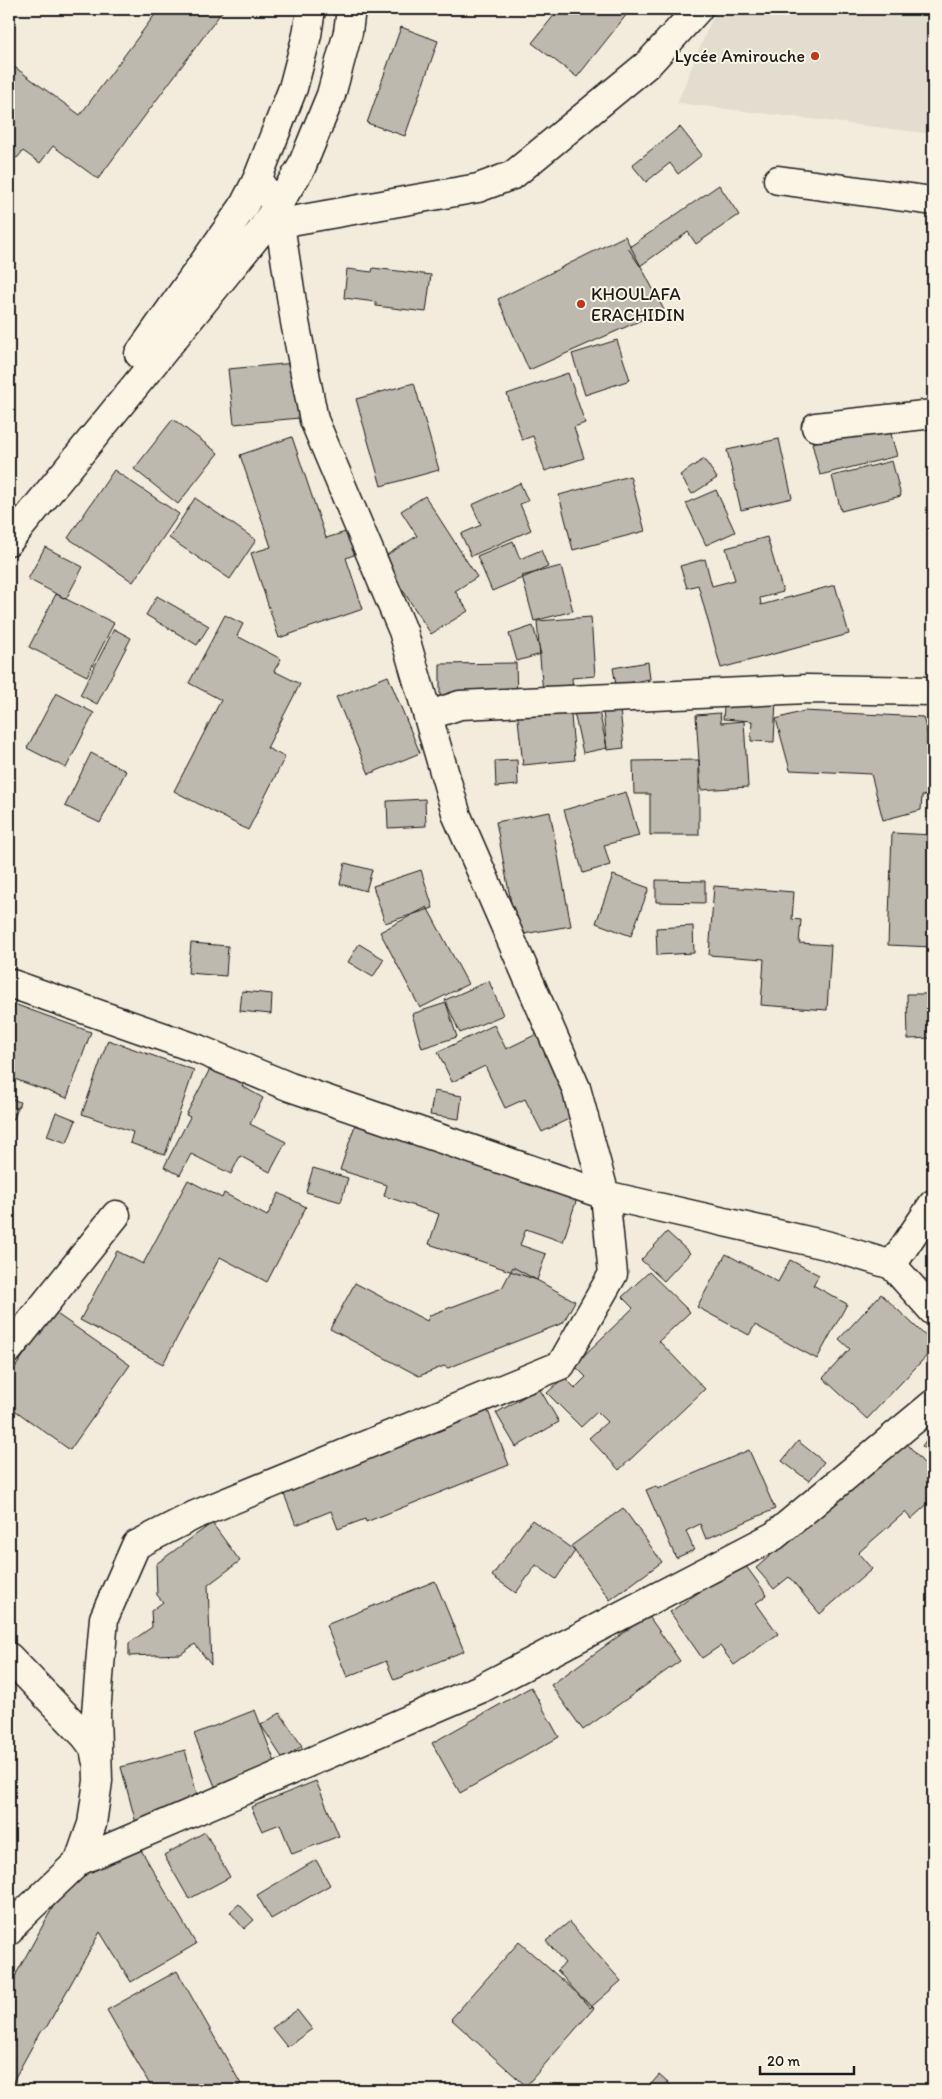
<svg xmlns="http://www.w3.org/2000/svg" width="942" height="2099" viewBox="0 0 942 2099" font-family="Itim,sans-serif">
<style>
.built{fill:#e3ddcf}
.building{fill:#beb9ae;stroke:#1c1c1c}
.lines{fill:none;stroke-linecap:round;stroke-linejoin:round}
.minor-casing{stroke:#1c1c1c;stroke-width:31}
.major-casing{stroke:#1c1c1c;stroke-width:31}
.minor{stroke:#fcf5e5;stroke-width:28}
.major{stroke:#fcf5e5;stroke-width:28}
.poi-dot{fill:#c8321e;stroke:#fcf5e5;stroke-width:2}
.labels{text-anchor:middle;stroke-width:4;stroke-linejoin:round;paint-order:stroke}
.poi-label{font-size:18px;fill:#1c1c1c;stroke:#fcf5e5;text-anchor:end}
</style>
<rect width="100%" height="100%" fill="#f3ecdd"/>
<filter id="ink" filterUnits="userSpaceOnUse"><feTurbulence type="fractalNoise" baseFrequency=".02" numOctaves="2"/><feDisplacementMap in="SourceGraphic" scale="10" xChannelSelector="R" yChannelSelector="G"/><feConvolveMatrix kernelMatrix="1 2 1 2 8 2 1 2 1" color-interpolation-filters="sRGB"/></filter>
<g filter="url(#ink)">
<path class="built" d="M716 9H933V134L677 103Z"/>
<path class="building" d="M159 9H224L98 179 53 146 40 163 23 151 17 158 9 152V63L80 115Z
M559 9H631L577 77 532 43Z
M401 27 438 41 405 136 367 123Z
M680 127 702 155 678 174 670 163 646 182 632 165Z
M719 185 739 215 696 244 688 232 640 266 628 248Z
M625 236 664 310 529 370 498 299Z
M373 268 431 275 426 312 376 306V302L344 298 347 269 372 272Z
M617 340 630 380 585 395 572 354Z
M295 363 300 418 234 424 228 369Z
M568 373 585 423 574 427 584 458 545 471 533 436 522 440 507 394Z
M414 383 439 470 381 486 356 399Z
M173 419 218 453 178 504 134 469Z
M888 423 897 456 820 475 812 443Z
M292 437 326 538 349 531 356 554 346 558 363 609 279 638 251 553 271 547 240 455Z
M779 439 792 498 741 510 727 450Z
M704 459 717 478 692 494 680 475Z
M892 461 901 496 841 511 832 476Z
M114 470 179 514 133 582 68 538Z
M630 476 645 531 573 550 559 495Z
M520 483 528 501 520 504 531 530 471 556 461 534 481 525 472 505Z
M716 490 735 532 706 545 686 503Z
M425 496 477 577 455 591 468 611 431 634 382 558 417 536 401 511Z
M195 498 256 540 230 579 169 538Z
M767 537 783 592 760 598 761 605 835 585 849 634 721 668 698 585 687 588 680 566 705 559 712 586 735 580 726 548Z
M513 541 520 559 541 550 548 567 492 591 477 556Z
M45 547 83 567 66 599 28 579Z
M561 566 573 611 534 621 522 576Z
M56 594 114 623 87 676 29 647Z
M157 596 209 626 197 645 146 615Z
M225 615 243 624 237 636 281 659 274 671 300 684 267 748 285 757 248 830 174 791 221 700 189 683Z
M591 617 595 676 572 678 573 691 543 694 537 621Z
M533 626 541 654 517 661 509 634Z
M114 629 131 638 97 704 80 695Z
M648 662 650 679 616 685 613 668Z
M516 663 517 700 440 701V664Z
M388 676 420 753 369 774 336 697Z
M56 693 94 713 66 768 27 748Z
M725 696 776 699 774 742 751 741 752 721 723 719Z
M597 702 607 748 583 753 573 708Z
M570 705 575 760 523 765 517 710Z
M620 709 624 748 607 750 603 711Z
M804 711 923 717 932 752 933 794 922 796 921 810 883 820 871 774 790 770 776 719Z
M720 713 721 723 744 721 748 787 701 790 696 715Z
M91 753 126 771 100 823 65 806Z
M517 760 518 785 496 787 495 761Z
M699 760V835H650V794H634L633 761Z
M626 792 639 836 604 845 610 865 583 873 564 810Z
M425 799 426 826 388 828 387 801Z
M550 812 571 926 517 935 496 822Z
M892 833 933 835V947L888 945Z
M345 863 372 870 366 891 340 884Z
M421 870 433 908 385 923 373 886Z
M613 875 649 888 631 936 596 923Z
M656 880 705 881V903L656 902Z
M714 886 794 892 792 919 801 920 799 943 831 945 827 1010 761 1005 764 959 709 955Z
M427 907 468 984 420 1008 380 932Z
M693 926 694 953 657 955 656 928Z
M191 943 228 946 226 976 188 973Z
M359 944 384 959 373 977 348 962Z
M489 981 503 1015 460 1033 445 1000Z
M242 991 272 994 271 1014 240 1011Z
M907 994H933V1038L908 1039Z
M446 1003 457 1037 422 1048 412 1014Z
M14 1004 91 1032 67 1098 9 1077V1020Z
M494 1025 506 1049 541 1032 581 1113 542 1132 525 1099 505 1108 485 1066 452 1082 438 1052Z
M108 1040 194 1070 165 1155 130 1143 133 1132 82 1114Z
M213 1063 245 1079 242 1086 263 1098 250 1124 286 1142 270 1172 240 1156 231 1174 191 1154 180 1175 164 1167 190 1117 186 1115Z
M434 1091 462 1096 459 1119 430 1115Z
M9 1098 20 1102 14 1119 9 1118Z
M56 1112 76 1120 67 1143 47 1136Z
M355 1125 577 1198 563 1242 526 1229 520 1245 546 1254 537 1280 429 1244 439 1214 384 1196 387 1185 340 1170Z
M313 1168 348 1178 341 1202 306 1192Z
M188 1180 222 1198 224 1193 267 1216 279 1193 306 1207 267 1282 220 1257 163 1364 80 1320 117 1251 143 1264Z
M667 1232 690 1253 664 1281 641 1260Z
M726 1254 778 1282 790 1260 819 1275 813 1285 847 1304 817 1359 755 1325 749 1335 697 1307Z
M513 1267 575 1301 563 1323 448 1368 444 1366 419 1376 330 1329 355 1283 427 1321 430 1315 502 1288Z
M649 1272 690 1312 659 1341 705 1389 619 1470 589 1438 607 1422 597 1412 581 1427 547 1393 564 1377 575 1388 586 1377 574 1365 633 1308 622 1297Z
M881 1294 933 1343V1349L867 1419 823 1378 850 1349 839 1339Z
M54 1312 130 1365 70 1450 9 1406V1376Z
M539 1388 559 1422 516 1447 496 1413Z
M485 1403 509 1465 366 1522 365 1519 338 1529 331 1511 296 1525 280 1484Z
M933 1431V1454L922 1446Z
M904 1440 933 1474V1499L911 1519 905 1512 858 1553 872 1569 820 1614 789 1577 774 1589 756 1568Z
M798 1441 824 1462 809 1481 782 1461Z
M749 1450 775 1509 706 1539 700 1524 686 1531 694 1550 676 1558 646 1490 656 1486 658 1489Z
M623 1508 662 1562 610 1600 571 1546Z
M532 1520 575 1551 556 1579 536 1565 516 1593 492 1576Z
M212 1523 240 1561 208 1585 211 1665 195 1644 181 1654 129 1656V1643L152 1627 151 1611 163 1602 157 1595 156 1564Z
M743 1562 767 1595 756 1603 778 1634 734 1665 720 1646 702 1658 670 1612Z
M435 1581 464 1651 394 1680 386 1661 347 1677 326 1625Z
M648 1615 680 1661 583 1730 551 1685Z
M531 1687 559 1737 460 1793 432 1743Z
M255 1710 278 1770 218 1794 194 1734Z
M280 1713 302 1746 283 1759 261 1725Z
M185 1750 200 1806 136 1823 121 1767Z
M316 1781 339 1836 292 1854 280 1824 262 1831 251 1807Z
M205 1832 230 1877 189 1899 164 1855Z
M137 1843 196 1944 131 1982 100 1932 46 2028 40 2032 11 2085 9 2084V1987L66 1883Z
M316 1860 330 1885 271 1919 257 1895Z
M239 1904 254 1920 244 1929 230 1912Z
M569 1922 621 1981 590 2008 557 1970 565 1963 546 1941Z
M519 1942 594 2008 526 2086 451 2019Z
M177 1971 241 2084 230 2090H153L107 2010Z
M297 2010 312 2029 287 2047 272 2028Z
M659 2075 676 2090H646Z"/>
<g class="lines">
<defs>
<path id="minor" d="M257 180 277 205 295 322 314 420 403 631 457 816 576 1088 605 1195 826 1245 892 1265 933 1311
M778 180 933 201
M280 223 478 188 513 175 649 63 698 9
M816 427 933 414
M429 718 439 712 460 705 807 689 933 691
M9 983 198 1049 290 1087 605 1195 613 1274 561 1365 195 1515 136 1545 104 1618 96 1713 98 1781 92 1824 79 1861 15 1922 9 1931
M892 1265 933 1204
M9 1349 116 1215
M9 1657 85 1736 94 1748 96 1759
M79 1861 480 1689 774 1536 933 1404"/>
<path id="major" d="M139 354 243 207 257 180 293 88 307 35 311 9
M9 541 261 231 301 168 331 95 348 32 351 9"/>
</defs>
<use href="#minor" class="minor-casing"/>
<use href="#major" class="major-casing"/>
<use href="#minor" class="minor"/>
<use href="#major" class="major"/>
</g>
</g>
<g class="poi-dot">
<circle cx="815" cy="56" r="5"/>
<circle cx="581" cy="304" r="5"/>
</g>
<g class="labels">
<g class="poi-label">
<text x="805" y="62">Lycée Amirouche</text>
<text x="591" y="300" text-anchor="start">KHOULAFA<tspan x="591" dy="21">ERACHIDIN</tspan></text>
</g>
</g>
<rect width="942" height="2099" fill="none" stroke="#fcf5e5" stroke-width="30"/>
<rect x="15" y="15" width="912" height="2069" fill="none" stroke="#1c1c1c" stroke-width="2" filter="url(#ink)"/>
<path d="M760 2066v8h94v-8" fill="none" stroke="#1c1c1c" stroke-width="2.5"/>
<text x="767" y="2066" font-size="15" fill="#1c1c1c" stroke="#fcf5e5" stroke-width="4" paint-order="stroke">20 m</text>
</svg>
